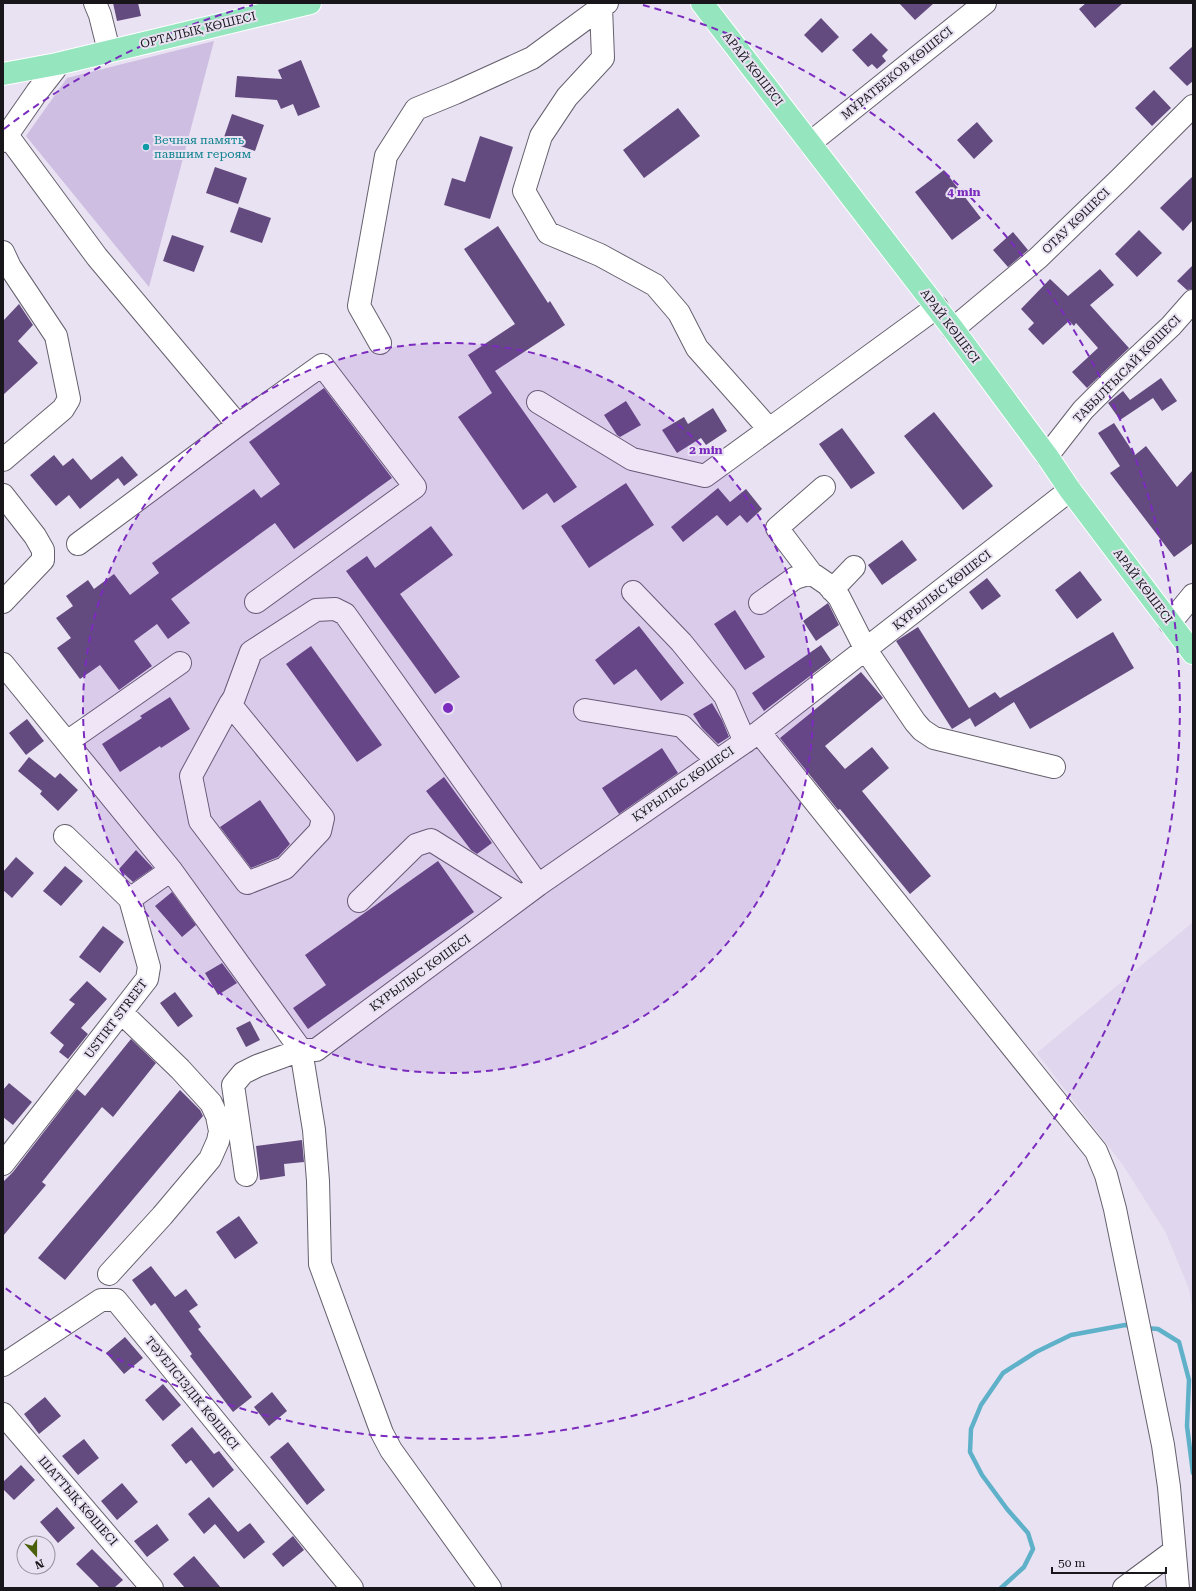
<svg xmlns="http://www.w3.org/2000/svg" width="1196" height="1591" viewBox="0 0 1196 1591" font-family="'Roboto Serif',serif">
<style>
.built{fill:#e0d6ed}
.green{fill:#cebee2}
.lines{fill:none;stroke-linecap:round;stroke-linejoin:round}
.stream{stroke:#5eb1c8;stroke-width:4.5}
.building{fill:#644b7f}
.minor-casing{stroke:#66606e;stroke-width:24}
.major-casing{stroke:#fff;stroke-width:24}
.minor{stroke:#fff;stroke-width:22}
.major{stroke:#95e5bf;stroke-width:22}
.ring{fill:none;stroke:#7b2cbf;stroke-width:2;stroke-dasharray:7 5}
.culture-dot{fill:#0f9aa8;stroke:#e9e2f2;stroke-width:1.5}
.labels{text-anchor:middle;stroke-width:4;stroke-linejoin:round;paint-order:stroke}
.street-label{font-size:12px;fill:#18161b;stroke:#e9e2f2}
.culture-label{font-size:12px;fill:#0d838f;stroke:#e9e2f2;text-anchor:start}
.centre{fill:#7b2cbf;stroke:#e9e2f2;stroke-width:2}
.ring-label{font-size:12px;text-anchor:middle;font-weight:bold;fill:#7b2cbf;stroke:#e9e2f2;stroke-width:4;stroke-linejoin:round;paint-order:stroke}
</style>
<rect width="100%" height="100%" fill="#e9e2f2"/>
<path class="built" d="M1193 922V1311L1189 1289 1166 1233 1123 1165 1037 1053Z"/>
<path class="green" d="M214 41 149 287 26 136 67 78Z"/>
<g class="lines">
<path class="stream" d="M1146 1328 1158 1329 1179 1342 1189 1380 1187 1426 1193 1473
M1001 1588 1024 1567 1033 1549 1028 1533 1007 1509 982 1475 970 1452 971 1429 981 1405 1003 1373 1036 1352 1071 1335 1125 1325 1133 1326"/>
</g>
<path class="building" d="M113 3H138L141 16 117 21Z
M899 3H934L915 20Z
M1086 3H1123L1095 28 1079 9Z
M821 18 839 37 822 53 804 35Z
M871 33 888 50 882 56 886 61 877 69 872 64 868 67 852 50Z
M1193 46V81L1187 86 1169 68Z
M301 60 320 107 298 116 293 104 281 109 277 100 235 97 237 76 282 79 278 70Z
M1154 90 1171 108 1152 126 1135 108Z
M678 108 700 136 644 178 623 150Z
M232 114 264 125 255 151 223 140Z
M977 122 993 141 974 159 957 140Z
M480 136 513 147 490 219 444 205 452 178 465 182Z
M215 167 247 178 238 204 206 193Z
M944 170 981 218 952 240 915 192Z
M1193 176V220L1183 231 1160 208Z
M239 207 271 218 262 243 230 232Z
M498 226 548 303 550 301 565 325 495 371 577 487 554 503 547 493 523 510 458 417 492 393 468 355 515 324 464 249Z
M1139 230 1162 253 1137 277 1115 254Z
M1013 232 1028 250 1008 267 993 250Z
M172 235 204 246 194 272 163 261Z
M1193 265V289L1187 290 1177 281Z
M1100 269 1114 285 1090 305 1129 348 1087 388 1072 372 1098 348 1076 323 1074 326 1069 321 1043 345 1028 329 1034 323 1021 309 1050 279 1068 296Z
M19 304 33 325 18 341 38 363 3 395V321Z
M1161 378 1177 401 1162 411 1153 398 1120 420 1108 403 1123 391 1130 400Z
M324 388 392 478 294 549 275 523 171 599 190 623 168 639 157 624 134 641 152 666 119 690 100 665 80 679 57 648 71 638 56 618 73 606 66 596 88 580 94 589 114 574 130 595 159 573 152 563 254 489 261 498 280 484 249 442Z
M626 401 641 425 620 437 617 435 604 415Z
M713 408 727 431 706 445 701 438 677 453 662 430 684 417 688 424Z
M934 412 993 486 963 510 904 436Z
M1114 423 1135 455 1146 446 1177 487 1193 470V543L1174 557 1110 473 1120 466 1098 433Z
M842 428 875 473 851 489 819 444Z
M54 455 63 466 73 458 91 480 122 456 138 475 124 486 118 478 80 509 69 495 56 506 30 475Z
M626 483 654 525 589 568 561 526Z
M718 488 730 502 746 489 762 509 747 523 740 515 727 526 717 515 683 542 671 527Z
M431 526 453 555 400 594 460 677 435 694 346 571 367 556 375 568Z
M902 540 917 560 882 585 868 565Z
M1080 571 1102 600 1077 619 1055 590Z
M987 578 1001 596 982 610 969 592Z
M828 603 839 625 816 641 803 621Z
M735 610 765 657 745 670 714 624Z
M639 626 684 683 661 701 636 669 614 685 595 660Z
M918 627 969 708 995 692 1000 698 1113 632 1134 668 1030 729 1014 702 975 727 970 718 952 729 896 641Z
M821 645 831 660 764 711 752 693Z
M311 646 382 745 357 762 286 664Z
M861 672 883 698 825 746 845 769 872 747 889 768 862 791 931 876 910 894 840 809 838 810 780 738Z
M170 697 190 729 161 748 160 746 120 772 102 744 142 718 140 716Z
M712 703 722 720 729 737 718 744 702 728 693 714Z
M27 719 44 741 26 755 9 733Z
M662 748 678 773 619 814 602 788Z
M29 757 55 778 60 773 78 790 58 811 40 794 42 791 18 771Z
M444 777 492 843 477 854 471 850 426 791Z
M260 800 290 844 278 857 251 868 220 827Z
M136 850 153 868 133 882 119 869Z
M16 857 34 873 12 898 3 890V872Z
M438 861 474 912 308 1029 293 1008 326 985 305 955Z
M65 866 83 881 61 906 43 891Z
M172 892 196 925 182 937 155 906Z
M103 926 124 942 100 973 79 957Z
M222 963 237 983 218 995 205 973Z
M87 981 107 999 81 1028 88 1034 68 1059 59 1052 64 1045 50 1033 75 1004 69 1000Z
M175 992 193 1016 178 1027 160 1003Z
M250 1021 260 1040 246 1047 236 1028Z
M131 1039 156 1063 113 1117 102 1107 42 1182 46 1185 3 1236V1182L13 1172 77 1089 85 1096Z
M9 1083 32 1102 13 1125 3 1117V1090Z
M180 1090 200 1110 203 1116 65 1280 38 1258Z
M302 1140 304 1162 284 1164 285 1176 260 1180 256 1146Z
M239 1216 258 1243 235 1259 216 1232Z
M151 1266 175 1297 186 1289 198 1305 189 1311 201 1327 198 1329 252 1397 233 1412 190 1356 192 1354 155 1303 151 1306 132 1280Z
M125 1337 143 1358 124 1374 106 1353Z
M163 1384 181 1405 163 1421 145 1400Z
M272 1392 287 1411 269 1426 254 1407Z
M45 1397 61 1416 39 1434 24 1414Z
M192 1427 214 1454 219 1451 234 1470 213 1488 191 1460 186 1464 171 1445Z
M84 1439 99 1458 78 1475 62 1456Z
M288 1442 325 1490 307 1505 270 1457Z
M21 1465 35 1480 14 1500 3 1489V1482Z
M122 1483 138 1502 117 1520 101 1501Z
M209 1497 238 1532 250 1523 265 1542 244 1559 215 1524 204 1534 188 1514Z
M57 1507 75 1528 58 1543 40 1522Z
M157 1524 169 1540 147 1557 134 1541Z
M293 1536 304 1550 283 1567 272 1554Z
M92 1549 123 1580 114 1588H100L76 1564Z
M194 1556 221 1588H185L173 1574Z"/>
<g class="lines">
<defs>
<path id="minor" d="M95 3 100 15 109 51
M601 7 603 58 567 97 541 136 524 191 548 233 600 255 655 285 679 313 697 348 769 429
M7 135 97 257 238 425
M3 141 37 92 55 69
M810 143 985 3
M3 252 10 267 56 336 69 399 63 409 3 460
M953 329 1038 258 1120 179 1193 106
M380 343 359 306 386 156 416 109 455 93 532 58 607 3
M538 402 632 459 705 476 937 307
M1047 456 1083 410 1110 383 1171 326 1193 301
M3 495 35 536 43 550V560L3 602
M78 544 238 425 322 365 415 487 256 602
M811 573 777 528 824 487
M832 590 854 567
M633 592 681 642 725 696 745 742
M760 603 795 578 811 573 827 584 839 597 866 650 915 722 922 730 934 738 1054 767
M1170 623 1193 595
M3 664 171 870 301 1050H316L538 885 759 732 1070 490
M230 704 323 818 320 831 285 868 247 883 200 821 191 776 230 704 234 698 251 652 316 610 335 609 345 614 538 885
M585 710 682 726 717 761
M759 732 1096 1151 1106 1175 1115 1209 1163 1445 1169 1487 1178 1588
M67 742 180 663
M65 836 130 899
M359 901 416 845 431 840 522 897
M3 1164 147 979 149 967 130 899 171 870
M246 1175 233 1085 243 1073 257 1066 301 1050 314 1130 318 1181 320 1264 382 1433 391 1450 490 1588
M109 1274 162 1216 210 1159 218 1141 220 1131 217 1116 211 1103 180 1069 122 1013
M3 1365 101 1300H116L352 1588
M3 1414 152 1588
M1124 1588 1174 1551"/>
<path id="major" d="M702 3 953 329 1047 456 1070 490 1193 653
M3 74 57 64 310 3"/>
</defs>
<use href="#minor" class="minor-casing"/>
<use href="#major" class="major-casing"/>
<use href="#minor" class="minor"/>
<use href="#major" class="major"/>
</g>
<circle cx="448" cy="708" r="365" fill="#7b2cbf" fill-opacity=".12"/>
<g class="ring">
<circle cx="448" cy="708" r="365"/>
<path d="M4 129A730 730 0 0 1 253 5M643 5A730 730 0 1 1 4 1287"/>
</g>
<circle class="culture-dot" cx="146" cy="147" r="4"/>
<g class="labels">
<g class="street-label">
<text transform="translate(198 30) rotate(-14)" y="4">ОРТАЛЫҚ КӨШЕСІ</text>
<text transform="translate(753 69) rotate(52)" y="4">АРАЙ КӨШЕСІ</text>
<text transform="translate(897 73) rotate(-39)" y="4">МҰРАТБЕКОВ КӨШЕСІ</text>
<text transform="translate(1076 221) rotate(-44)" y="4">ОТАУ КӨШЕСІ</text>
<text transform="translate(950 326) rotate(53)" y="4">АРАЙ КӨШЕСІ</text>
<text transform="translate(1127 369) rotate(-45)" y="4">ТАБЫЛҒЫСАЙ КӨШЕСІ</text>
<text transform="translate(1143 586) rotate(53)" y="4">АРАЙ КӨШЕСІ</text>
<text transform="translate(942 590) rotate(-38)" y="4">ҚҰРЫЛЫС КӨШЕСІ</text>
<text transform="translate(683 784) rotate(-35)" y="4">ҚҰРЫЛЫС КӨШЕСІ</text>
<text transform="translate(420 973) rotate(-36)" y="4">ҚҰРЫЛЫС КӨШЕСІ</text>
<text transform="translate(116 1019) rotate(-53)" y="4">USTIRT STREET</text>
<text transform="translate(192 1393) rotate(51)" y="4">ТӘУЕЛСІЗДІК КӨШЕСІ</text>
<text transform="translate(78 1501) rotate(49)" y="4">ШАТТЫҚ КӨШЕСІ</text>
</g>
<g class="culture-label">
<text x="154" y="144">Вечная память<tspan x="154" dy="14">павшим героям</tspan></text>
</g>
</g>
<circle cx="448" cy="708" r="6" class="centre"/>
<g class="ring-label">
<text x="964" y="196">4 min</text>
<text x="706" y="454">2 min</text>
</g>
<rect width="1196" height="1591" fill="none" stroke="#18161b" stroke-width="8"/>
<g transform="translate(36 1555) rotate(159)"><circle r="19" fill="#e9e2f2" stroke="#95909c"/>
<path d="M0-3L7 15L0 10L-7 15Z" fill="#4b600a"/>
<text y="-6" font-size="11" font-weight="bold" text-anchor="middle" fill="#18161b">N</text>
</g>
<path d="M1052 1567v6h114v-6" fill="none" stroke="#18161b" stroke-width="2"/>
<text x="1058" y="1567" font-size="12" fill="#18161b" stroke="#e9e2f2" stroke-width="3" paint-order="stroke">50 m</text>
</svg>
